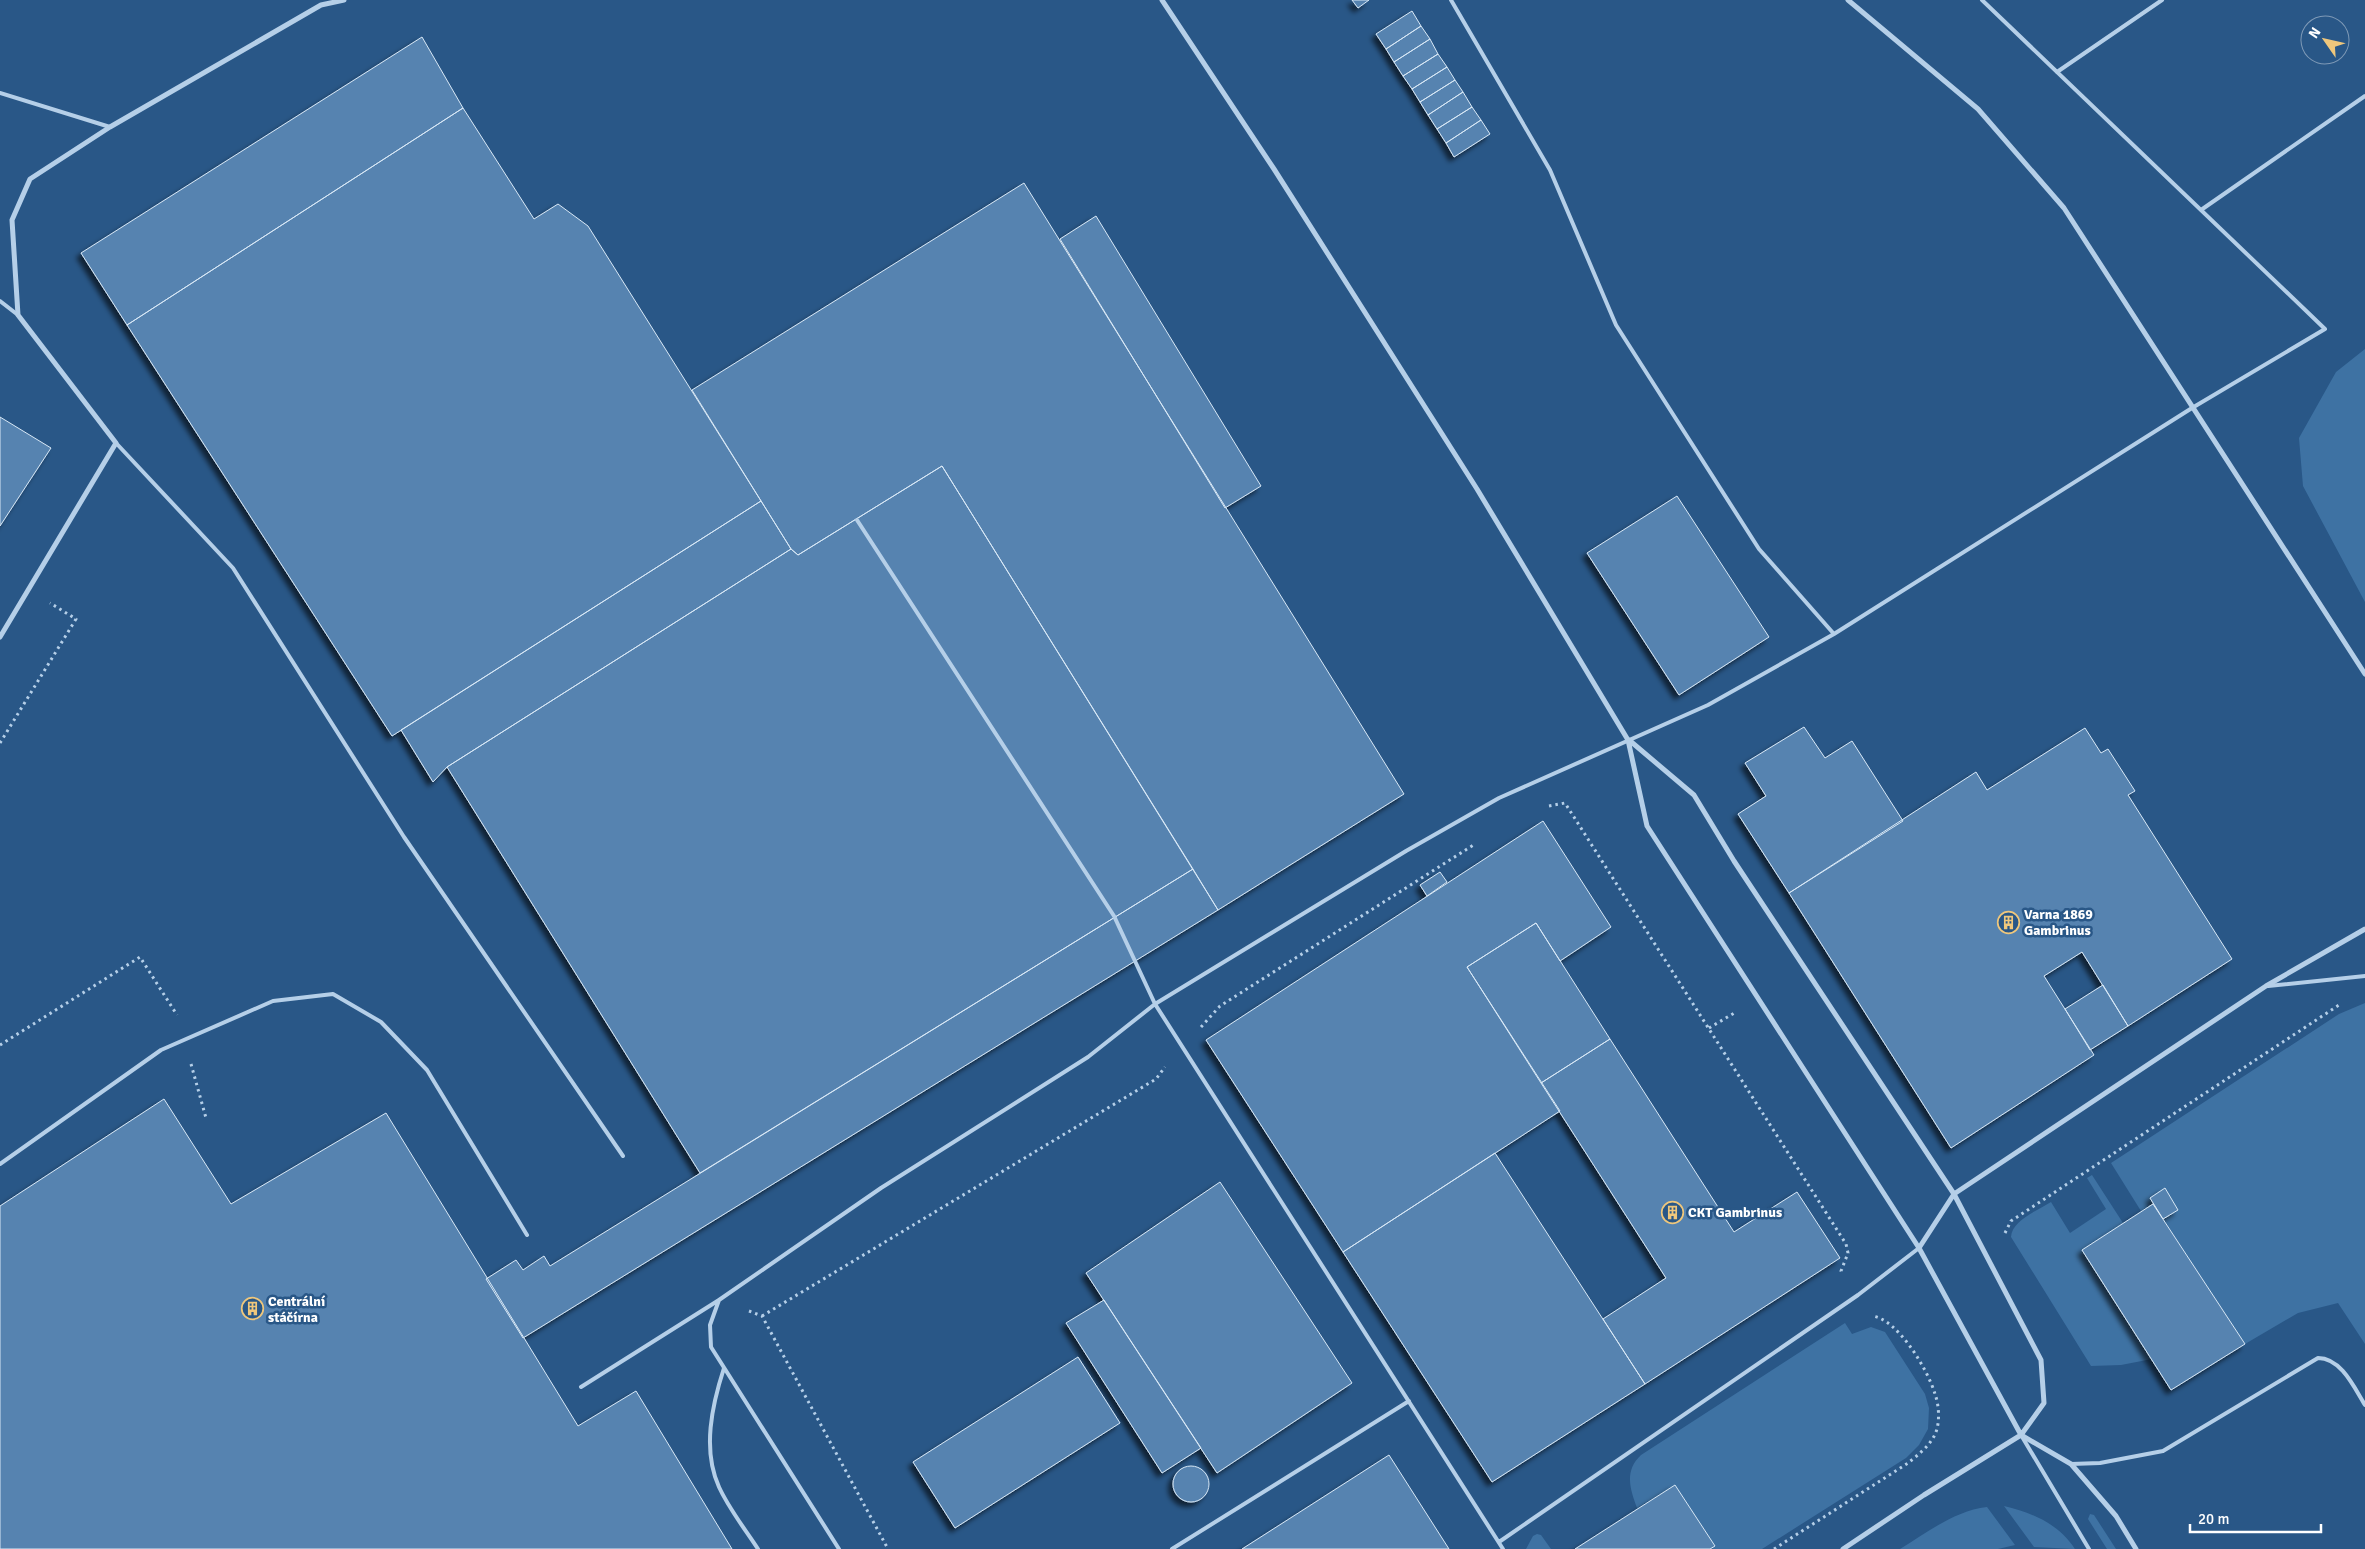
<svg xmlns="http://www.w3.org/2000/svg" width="2365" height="1549" viewBox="0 0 2365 1549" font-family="Signika,sans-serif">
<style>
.green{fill:#3e72a3}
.building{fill:#5683b0;stroke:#d8e8f6;filter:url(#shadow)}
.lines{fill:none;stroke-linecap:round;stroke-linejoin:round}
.path{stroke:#b5cfe8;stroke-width:3;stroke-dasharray:2.5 4;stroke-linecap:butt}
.lane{stroke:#b5cfe8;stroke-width:4}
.street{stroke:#b5cfe8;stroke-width:5}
.labels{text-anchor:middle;stroke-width:5;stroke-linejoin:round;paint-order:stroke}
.poi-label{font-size:14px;font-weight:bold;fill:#fff;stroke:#295787;text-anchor:start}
</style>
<defs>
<filter id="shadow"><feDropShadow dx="-4.5" dy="4.5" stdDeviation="2.5" flood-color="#0009"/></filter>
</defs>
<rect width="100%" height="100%" fill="#295787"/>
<path class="green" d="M2365 349V602L2303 486 2299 438 2336 372Z
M2365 1003V1344L2338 1303 2298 1313 2245 1344 2163 1219 2178 1210 2165 1188 2150 1198 2153 1204 2141 1211 2111 1163 2339 1014Z
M2092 1175 2123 1223 2082 1250 2152 1359 2121 1365 2091 1366 2011 1237C2012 1220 2037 1211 2051 1202L2070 1233 2106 1209 2087 1178Z
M1845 1323 1852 1334 1871 1327 1885 1332 1925 1394 1929 1408 1928 1429 1919 1445 1906 1458 1762 1549H1710L1715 1546 1675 1485 1637 1508C1630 1489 1624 1471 1641 1455Z
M2004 1506C2032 1513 2058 1523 2075 1549L2034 1547Z
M1987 1507 2015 1545 1998 1549H1900C1928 1532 1954 1511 1987 1507Z
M2090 1514 2094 1515 2116 1549H2107L2088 1519Z
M1537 1534 1541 1535 1551 1549H1526L1533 1536Z"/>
<path class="building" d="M1352 0H1369L1358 8Z
M1412 11 1421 26 1386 49 1376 34Z
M1421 26 1430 39 1394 62 1386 49Z
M422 37 463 108 127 325 81 253Z
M1430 39 1438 54 1403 76 1394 62Z
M1438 54 1447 67 1412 89 1403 76Z
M1447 67 1455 80 1420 102 1412 89Z
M1455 80 1463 92 1428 115 1420 102Z
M1463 92 1472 107 1437 129 1428 115Z
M1472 107 1481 120 1446 143 1437 129Z
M463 108 534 219 558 204 588 226 761 501 392 736 127 325Z
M1481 120 1490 134 1454 157 1446 143Z
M1024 183 1404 794 1218 910 942 466 798 555 791 549 692 390Z
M1096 216 1261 486 1225 508 1060 239Z
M0 417 51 448 0 526Z
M942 466 1193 869 700 1173 447 767 791 549 798 555Z
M1677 496 1769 637 1679 695 1587 553Z
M761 501 791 549 447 767 433 782 401 730Z
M1804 727 1825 758 1852 741 1903 821 1789 893 1738 814 1766 796 1745 763Z
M2085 728 2101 753 2108 749 2135 791 2128 795 2232 959 2128 1026 2082 952 2044 976 2094 1055 1951 1148 1789 893 1976 772 1987 790Z
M1543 821 1611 927 1560 961 1536 923 1467 967 1560 1111 1343 1252 1206 1040Z
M1193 869 1218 910 523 1338 486 1279 516 1260 523 1270 544 1256 550 1266Z
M1440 872 1447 882 1427 896 1420 885Z
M1536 923 1610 1039 1541 1083 1467 967Z
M2103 985 2128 1026 2090 1050 2065 1009Z
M1610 1039 1734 1232 1797 1192 1840 1258 1645 1384 1603 1319 1666 1278 1541 1083Z
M164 1099 231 1204 386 1113 578 1426 636 1391 732 1549H0V1206Z
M1495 1153 1645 1384 1492 1482 1343 1252Z
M1220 1182 1352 1383 1217 1473 1086 1273Z
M2165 1188 2178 1210 2163 1219 2150 1198Z
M2153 1204 2245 1344 2171 1390 2082 1250Z
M1104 1300 1201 1448 1162 1473 1066 1323Z
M1078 1357 1120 1423 955 1528 913 1462Z
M1389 1455 1449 1549H1242Z
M1173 1484a18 18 0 1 1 36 0a18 18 0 1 1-36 0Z
M1675 1485 1715 1546 1710 1549H1575Z"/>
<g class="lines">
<path class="path" d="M0 743 76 619 50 603
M1549 806 1565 803 1846 1244 1848 1253 1841 1271 1843 1274
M1201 1027 1220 1006 1475 844
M1709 1028 1736 1012
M0 1045 140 957 177 1015
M191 1064 206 1118
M2005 1233 2011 1221 2339 1005
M749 1311 762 1316 888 1549
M762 1316 1156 1079 1165 1067
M1774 1549 1908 1463C1918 1455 1931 1445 1936 1432 1940 1421 1939 1405 1935 1394 1928 1370 1898 1319 1872 1316"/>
<path class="lane" d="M1451 0 1550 170 1616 325 1759 549 1834 634
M2057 72 2162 0
M0 93 110 127
M2201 210 2365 96
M0 301 18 315
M116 443 233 568 404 837 623 1156
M2268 986 2365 976
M0 1164 161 1050 273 1001 333 994 381 1022 427 1070 527 1235
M719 1300 710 1325 711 1347 839 1549
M724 1368C712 1405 702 1450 719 1487 729 1509 745 1529 758 1549
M581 1387 719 1300 881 1188 1088 1057 1155 1004 1114 916 857 520
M2021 1435 2089 1549
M2071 1464 2100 1463 2163 1451 2318 1358C2341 1358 2354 1387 2365 1405
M1499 1542 1858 1295 1919 1248
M1172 1549 1409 1401
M1503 1549 1155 1004 1406 851 1499 798 1708 705 1834 634 2192 408 2325 329 1982 0"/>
<path class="street" d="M1162 0 1274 169 1477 489 1628 740 1647 826 1919 1248 2021 1435 2071 1464 2116 1516 2136 1549
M1848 0 1978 109 2064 208 2365 674
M0 637 116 443 18 315 12 220 30 179 110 127 321 5 344 0
M1629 740 1694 795 1734 861 1954 1194 2041 1360 2044 1403 2021 1435 1924 1495 1843 1549
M1919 1248 1954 1194 2266 986 2365 929"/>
</g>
<defs>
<symbol id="building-ring" viewBox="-11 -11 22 22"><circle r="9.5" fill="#295787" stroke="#efc77c" stroke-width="1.5"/><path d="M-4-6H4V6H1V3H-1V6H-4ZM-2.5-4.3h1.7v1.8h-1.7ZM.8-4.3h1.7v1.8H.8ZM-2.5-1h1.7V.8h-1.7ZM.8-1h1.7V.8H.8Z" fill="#efc77c"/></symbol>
</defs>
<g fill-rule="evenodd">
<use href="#building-ring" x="1996" y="910" width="25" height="25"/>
<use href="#building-ring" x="1660" y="1200" width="25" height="25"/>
<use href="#building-ring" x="240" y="1296" width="25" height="25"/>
</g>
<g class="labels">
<g class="poi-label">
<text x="2024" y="919">Varna 1869<tspan x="2024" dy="16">Gambrinus</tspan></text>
<text x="1688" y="1217">CKT Gambrinus</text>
<text x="268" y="1306">Centrální<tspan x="268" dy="16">stáčírna</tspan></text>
</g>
</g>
<g transform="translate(2325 40) rotate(304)"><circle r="24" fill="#295787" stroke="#7f9ab7"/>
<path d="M0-4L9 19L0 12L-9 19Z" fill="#efc77c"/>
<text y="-8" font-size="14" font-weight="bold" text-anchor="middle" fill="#ffffff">N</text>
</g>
<path d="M2190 1524v8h131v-8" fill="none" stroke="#ffffff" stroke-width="2.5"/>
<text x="2198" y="1524" font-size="15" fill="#ffffff" stroke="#295787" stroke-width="4" paint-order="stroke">20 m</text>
</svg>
